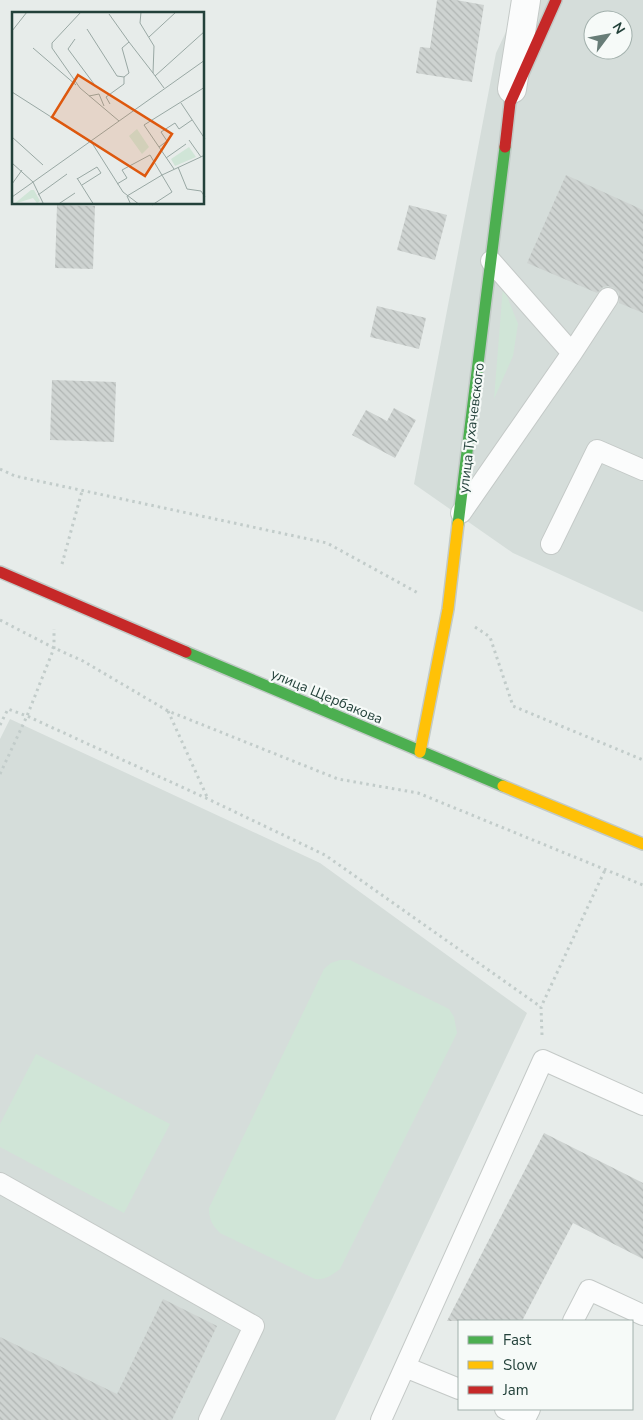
<svg xmlns="http://www.w3.org/2000/svg" width="643" height="1420" viewBox="0 0 643 1420" font-family="'Nunito Sans',sans-serif">
<style>
.built{fill:#d5ddda;fill-rule:evenodd}
.green{fill:#d0e5d7}
.building{fill:url(#building-back-hatch)}
.lines{fill:none;stroke-linecap:round;stroke-linejoin:round}
.lane-casing{stroke:#c4c9c7;stroke-width:22}
.street-casing{stroke:#c4c9c7;stroke-width:30}
.fast-casing{stroke:#c2cac7;stroke-width:14}
.slow-casing{stroke:#c2cac7;stroke-width:14}
.jam-casing{stroke:#c2cac7;stroke-width:14}
.path{stroke:#c2ccca;stroke-width:3;stroke-dasharray:2.5 4;stroke-linecap:butt}
.lane{stroke:#fbfcfc;stroke-width:20}
.street{stroke:#fbfcfc;stroke-width:28}
.fast{stroke:#4caf50;stroke-width:11}
.slow{stroke:#ffc107;stroke-width:11}
.jam{stroke:#c62828;stroke-width:11}
.labels{text-anchor:middle;stroke-width:4.5;stroke-linejoin:round;paint-order:stroke}
.street-label{font-size:14px;fill:#23413a;stroke:#f6faf8}
.inset-road{fill:none;stroke:#99a8a4;stroke-width:1}
.view{fill:#de580e;fill-opacity:0.15;stroke:#de580e;stroke-width:2.5}
.inset-edge{fill:none;stroke:#23413a;stroke-width:2.5}
</style>
<defs>
<pattern id="building-back-hatch" width="6" height="6" patternUnits="userSpaceOnUse" patternTransform="scale(1.25)"><rect width="6" height="6" fill="#ced3d1"/><path d="M-1 5l2 2M0 0l6 6M5-1l2 2" fill="none" stroke="#b1b6b4"/></pattern>
</defs>
<rect width="100%" height="100%" fill="#e7ecea"/>
<path class="built" d="M521 0H643V612L513 553 414 484 496 53ZM593 20H623V50H593Z
M10 719 320 863 527 1013 335 1420H0V739Z"/>
<path class="green" d="M503 286 518 324 513 356 494 399Z
M340 960H350L449 1009 454 1017 457 1033 340 1269C332 1275 326 1280 315 1279L220 1233C212 1225 209 1219 209 1208L324 969 331 963Z
M36 1054 170 1124 124 1213 0 1147V1124Z"/>
<path class="building" d="M437 0H456L484 5 472 82 416 73 420 47 430 48Z
M566 175 643 210V313L619 303V293L614 288 608 286 603 287 597 293 527 263Z
M57 205 95 206 93 269 55 268Z
M409 205 447 215 435 260 397 250Z
M377 306 426 318 419 349 370 337Z
M52 380 116 382 114 442 50 440Z
M394 408 416 420 395 458 352 435 366 410 387 421Z
M544 1133 643 1183V1259L573 1223 522 1321H447Z
M163 1299 217 1326 172 1420H0V1337L117 1394Z"/>
<g class="lines">
<defs>
<path id="lane" d="M572 353 608 298
M461 513 572 353 491 261
M551 544 597 450 643 470
M0 1183 254 1326 209 1420
M573 1321 589 1290 643 1315
M405 1367 459 1389
M505 1409 526 1417 530 1409
M381 1420 543 1060 643 1105"/>
<path id="street" d="M512 89 526 0"/>
<path id="fast" d="M458 524 505 147
M186 652 503 786"/>
<path id="slow" d="M420 752 448 609 458 524
M503 786 643 844"/>
<path id="jam" d="M505 147 510 103 556 0
M0 572 186 652"/>
</defs>
<use href="#lane" class="lane-casing"/>
<use href="#street" class="street-casing"/>
<use href="#fast" class="fast-casing"/>
<use href="#slow" class="slow-casing"/>
<use href="#jam" class="jam-casing"/>
<path class="path" d="M0 469 15 476 327 543 418 593
M62 564 82 491
M0 620 54 648 83 661 168 711 338 779 418 793 643 885
M475 627 490 637 513 706 643 760
M168 711 208 799
M0 725 8 709 27 716 54 648V629
M0 774 27 716 208 799 325 855 541 1007
M542 1035 541 1007 605 870"/>
<use href="#lane" class="lane"/>
<use href="#street" class="street"/>
<use href="#fast" class="fast"/>
<use href="#slow" class="slow"/>
<use href="#jam" class="jam"/>
</g>
<g class="labels">
<g class="street-label">
<text transform="translate(471 428) rotate(-83)" y="5">улица Тухачевского</text>
<text transform="translate(327 696) rotate(23)" y="5">улица Щербакова</text>
</g>
</g>
<g transform="translate(12 12)">
<rect width="192" height="192" fill="#e7ecea"/>
<path d="M125 117 137 135 130 142 117 124Z" fill="#d0e5d7"/>
<path d="M19 178H22L28 189 25 191 21 186 2 192Z" fill="#d0e5d7"/>
<path d="M177 135 184 145 163 154 159 147Z" fill="#d0e5d7"/>
<path class="inset-road" d="M69 0 40 31V36L68 76 107 109M129 0 128 11 142 34 141 61 152 76M97 2 117 30M75 17 105 64 112 65M0 19 15 0M137 25 164 0M63 27 56 37 82 72M21 36 64 73M143 64 193 19M0 80 80 131 111 180 128 193M77 84 87 82 92 94M169 91 193 127M98 92 94 85 112 72V65L117 61 110 36 117 30 141 61M0 125 31 153M177 128 189 145M147 135 155 129 149 120 163 111 167 117 180 108M154 146 174 132M0 151 21 170M166 155 175 177 189 179 193 185M162 157 132 113 193 75M65 166 82 193M65 167 85 155 89 161 70 173M21 170 32 193M0 172 10 158M105 172 115 166 110 158 138 143 160 180 140 193M26 183 55 162M0 185 193 48M45 193 63 181M119 193 115 184 150 163 193 143"/>
<path class="view" d="M66 63 160 122 133 164 40 105Z"/>
<rect width="192" height="192" class="inset-edge"/>
</g>
<rect x="458" y="1320" width="175" height="90" fill="#f6faf8" stroke="#a2b0ac"/>
<rect x="468" y="1336" width="25" height="8" fill="#4caf50" stroke="#a2b0ac"/>
<text x="503" y="1345" font-size="15" fill="#23413a">Fast</text>
<rect x="468" y="1361" width="25" height="8" fill="#ffc107" stroke="#a2b0ac"/>
<text x="503" y="1370" font-size="15" fill="#23413a">Slow</text>
<rect x="468" y="1386" width="25" height="8" fill="#c62828" stroke="#a2b0ac"/>
<text x="503" y="1395" font-size="15" fill="#23413a">Jam</text>
<g transform="translate(608 35) rotate(58)"><circle r="24" fill="#f6faf8" stroke="#a2b0ac"/>
<path d="M0-4L9 19L0 12L-9 19Z" fill="#687d78"/>
<text y="-8" font-size="14" font-weight="bold" text-anchor="middle" fill="#23413a">N</text>
</g>
</svg>
